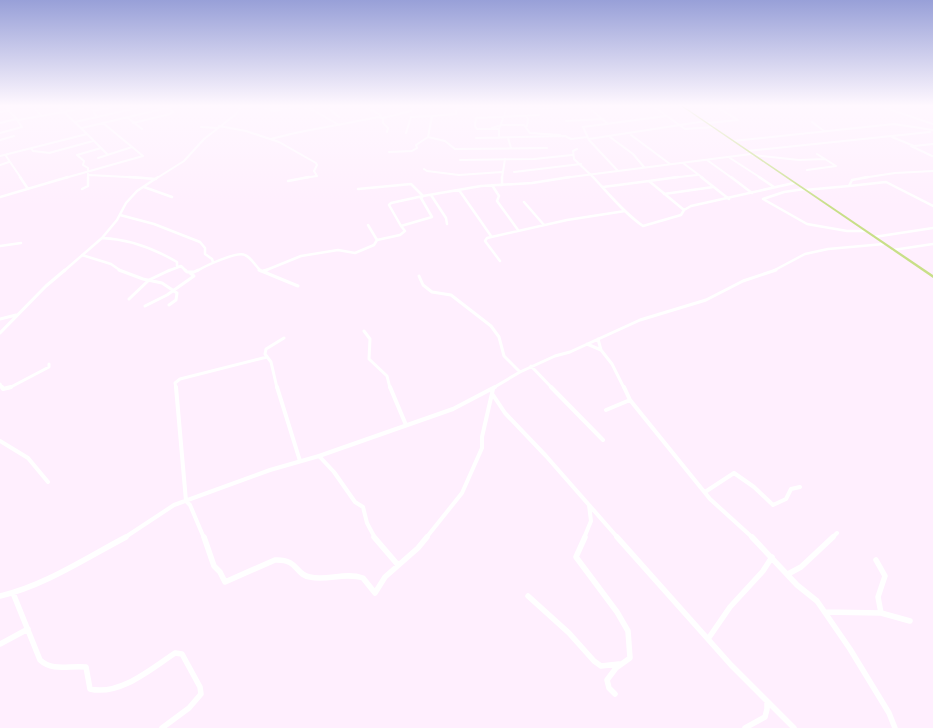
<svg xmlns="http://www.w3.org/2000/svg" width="933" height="728" viewBox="0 0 933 728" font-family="'Sofia Sans Condensed',sans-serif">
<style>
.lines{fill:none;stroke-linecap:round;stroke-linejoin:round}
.minor-far4{stroke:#fff;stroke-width:2}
.minor-far3{stroke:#fff;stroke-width:2.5}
.minor-far2{stroke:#fff;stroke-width:3}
.minor-far1{stroke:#fff;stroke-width:4}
.minor{stroke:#fff;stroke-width:5.5}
.primary{fill:#c8df88;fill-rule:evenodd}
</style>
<rect width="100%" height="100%" fill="#ffeffe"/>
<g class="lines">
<path class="minor-far4" d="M32 106 42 116
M58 106 63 112 83 108 85 106
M260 106 274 111 298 106
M264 106 277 108V111
M297 106 313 110 339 125
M323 106 327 107 339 117
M363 106 379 114 381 116 379 117
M587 106 608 124
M653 106 685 129 714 127
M716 106 736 109
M733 106H743
M880 106 933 124
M241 107 255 106
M7 109 22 106
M457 109 552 108 570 106
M0 112 8 111
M432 116 456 114V106
M526 116 528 119 527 126
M97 117 146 106
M127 117 142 129
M566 121 603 119
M75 122 97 117 93 111 116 106
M812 122 824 131
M0 123 16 119
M133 123 170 114 173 112 168 107
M708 123 738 120 715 106
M219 126 246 131 279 142 316 163 317 165 314 171 317 176 303 178
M201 127 217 128
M82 128 175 106
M492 128 502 125H524L530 133 560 135
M499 129H477L475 126 476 118 539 115
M387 132 388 128 383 123V118L411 111 413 106
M0 133 22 127 17 120
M406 133 411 117 432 116 428 137 445 141 455 149 547 148
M87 134 108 155
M631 135 670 164
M610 137 633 154 644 167
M892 137 914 146 933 144
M476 138 565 136 571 139 587 137
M499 138V129L507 108
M508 138 511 148
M271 139C306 129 342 125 378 117L383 118
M589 139 706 121
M0 140 14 136
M733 141 894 124 933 130
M911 146 932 156
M31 148 33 151 50 153
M577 149 573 151 574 159 594 178
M747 151 930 132
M389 152 412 151 417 148 416 145 428 137
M49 153 93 141
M7 154 6 156 21 178
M753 155 799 160 825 159
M0 156 87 134 64 112 18 120 4 106
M98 158 132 147
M730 158 761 178
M460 160 534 159 572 155
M707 160 732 178
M683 163 703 178
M0 165 9 162
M424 169 427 171 459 175 502 172
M807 170 836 166 817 154
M618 171 589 140 583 127 666 116
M514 172 581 164
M88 173V168L83 165 84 161 77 155 101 148
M88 174V178
M89 175 146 178
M65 178 143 156 103 123
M157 178 184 161 204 139 235 115 242 106
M502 178 505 159
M563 178 751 154
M670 178 697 175
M862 178 895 173 933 171"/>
<path class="minor-far3" d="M20 177 28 189
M129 177 156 179
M502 177V185
M593 177C609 194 624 213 643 226L681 215 684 210 691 206 794 183
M678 177 649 181 684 210
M701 177 729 199
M731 177 752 193
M759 177 774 187
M288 181 309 177
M492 185 499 196 497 201 518 230
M849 186 886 182 933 206
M144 187 172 197
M603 187 649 181
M82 189 88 186V177
M358 189 411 184 423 196 481 186 532 183 570 177
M804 189 784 192 763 199 807 224 847 231H865
M459 190 491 236
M805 190 849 186 852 180 868 177
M664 194 713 187
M431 195 446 218 447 224
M423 196 421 198 432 217 401 226 389 205 391 203Z
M0 197 68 177
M524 202 544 225
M120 215 154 224 200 242 205 248V254L212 259 213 262
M874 237 933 228
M102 238C130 239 153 248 177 262V266
M377 240 400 235 405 231 401 226
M0 246 21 243
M893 250 933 244
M82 255 111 264 121 271
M500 261 485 241 487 238 567 220 625 211
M64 271 102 238 117 220 126 203 137 191 158 177
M168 271 181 266 186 271
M197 271C205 266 237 251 245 255 252 258 255 266 261 271
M264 271 301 256 338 250 355 253 374 245 377 240 368 225
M773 271 805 254 828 249 884 244"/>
<path class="minor-far2" d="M119 270 143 279 162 283 177 293 176 300 169 305
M185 270 187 272H194L198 270
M259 270 298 286
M263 271 267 270
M419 276 423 285 432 292 451 295 491 326 499 337 504 356 520 372
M129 299 149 280 170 270
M145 306 167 295 194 276 190 273
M0 319 16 315
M364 331 370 339 369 359 387 376 390 388
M0 333 46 286 65 270
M598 339 601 350 612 364 624 388
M587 344 601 350
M531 366 552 388
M0 384 2 388
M9 388 49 367V364
M176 388 175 383 180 379 267 357
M277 388 271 362 265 354 266 349 284 338
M493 388 520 372 555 356 570 352 640 320 706 300 743 281 776 270"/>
<path class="minor-far1" d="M2 387 3 389 11 387
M176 387 186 501 190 505 204 538
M277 387 300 461
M390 387 406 425
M551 387 603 440
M624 387 630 400 710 499 753 538
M493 395 505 413 546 456 618 538
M606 410 630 400
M0 441 28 458 48 482
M319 456 334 472 355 502 363 507 367 523 375 538
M705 492 734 473 754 487 773 505 786 499 791 489 800 487
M124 538 174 505 270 470 319 456 453 409 495 387
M426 538 462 493 482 448V437L493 389
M584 538 591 521 589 505
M832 538 837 533"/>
<path class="minor" d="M204 537 214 566 220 572 225 582 275 560C299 559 295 575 310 577 327 581 345 572 363 578L375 593 385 577 418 548 427 537
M374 537 398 565
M585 537 576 557 617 612 628 631 630 658 616 668 607 680 609 688 615 694
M617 537 731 665 794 728
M752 537 797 585 817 601 850 649 889 713 895 728
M876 560 885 576 878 597 881 613
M788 574 801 567 833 537
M13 593 40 660C53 672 70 665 86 667L90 689C120 696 151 669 175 653L182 654 200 687 201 694 189 708 162 728
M0 596C44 586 86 558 126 537
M528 596 569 633 594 661 601 666 619 664
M825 612 881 613 910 621
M708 639 730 607 763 571 772 557
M0 644 28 629
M745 728 765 717 767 709V703"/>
<path class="primary" d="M681 106H683L933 275V278Z"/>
</g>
<linearGradient id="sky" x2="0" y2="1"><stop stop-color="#98a0d8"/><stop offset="0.51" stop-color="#fff8ff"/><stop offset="1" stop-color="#fff8ff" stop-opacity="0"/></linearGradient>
<rect width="933" height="207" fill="url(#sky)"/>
</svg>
